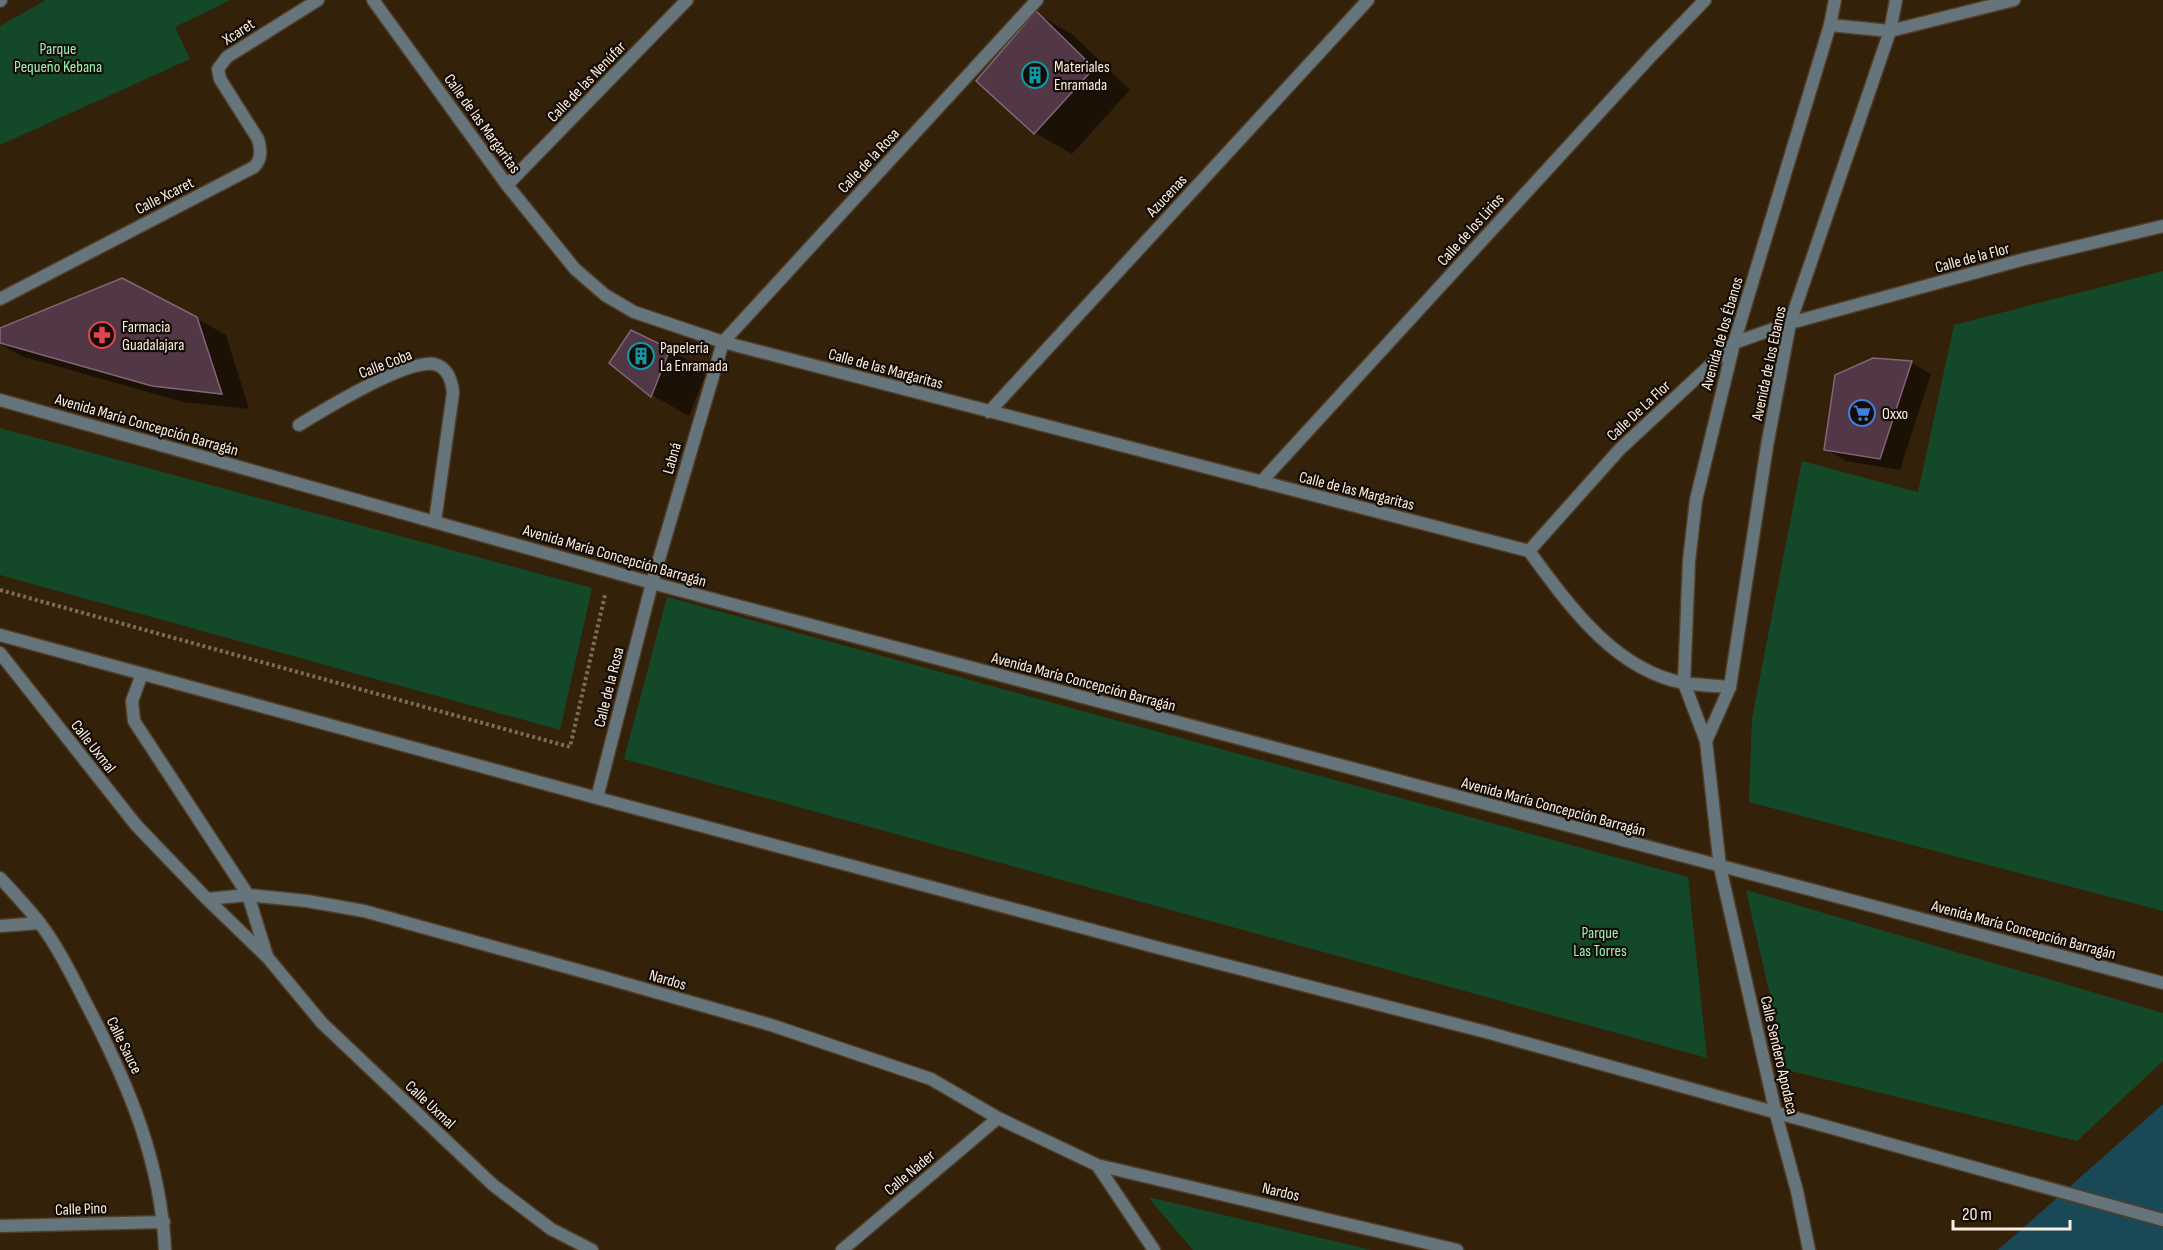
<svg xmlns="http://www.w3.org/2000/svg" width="2163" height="1250" viewBox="0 0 2163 1250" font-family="'Sofia Sans Condensed',sans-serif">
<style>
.green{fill:#134928}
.water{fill:#194857}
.shadow{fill:#0007}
.building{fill:#523747;stroke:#826576;stroke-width:1.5}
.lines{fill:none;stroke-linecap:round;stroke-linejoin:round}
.minor-casing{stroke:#503e28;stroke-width:15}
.tertiary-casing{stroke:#503e28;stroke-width:15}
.path{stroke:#7d6c59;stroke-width:4;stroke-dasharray:3 3;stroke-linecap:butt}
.minor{stroke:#66747c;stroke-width:12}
.tertiary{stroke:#66747c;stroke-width:12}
.labels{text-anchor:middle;stroke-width:4.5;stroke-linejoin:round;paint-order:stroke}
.street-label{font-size:16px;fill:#faeee0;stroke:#150d05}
.park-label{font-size:16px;fill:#9af4b5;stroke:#150d05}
.poi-label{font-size:16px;fill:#faeee0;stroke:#150d05;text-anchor:start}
</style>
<rect width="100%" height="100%" fill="#34210a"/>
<path class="green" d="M46 0H230L175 27 190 59 0 145V26Z
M2163 271V911L1749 802 1752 718 1802 461 1918 492 1954 325Z
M0 428 592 588 560 730 0 575Z
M667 597 1688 877 1707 1058 624 759Z
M1746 890 2163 1013V1061L2077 1141 1787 1070Z
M1148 1197 1371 1250H1193Z"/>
<path class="water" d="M2163 1104V1250H1998Z"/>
<path class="shadow" d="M1036 13 1073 35 1130 90 1072 154 1035 133Z
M196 318 226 335 249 409 183 402 21 356 0 344V330Z
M631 332 670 350 707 371 689 416 652 395 611 363Z
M1911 363 1931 374 1900 470 1846 461 1826 449Z"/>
<path class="building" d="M1036 11 1094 68 1034 134 976 81Z
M122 278 197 317 222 394 152 386 0 343V328Z
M631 330 670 349 651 397 609 363Z
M1873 358 1912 361 1880 459 1824 450 1835 375Z"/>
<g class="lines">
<defs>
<path id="minor" d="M373 0 507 185 575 269 605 295 634 312 723 342 1529 551
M0 1 1 0
M1830 25 1890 31 2014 0
M507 185 687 0
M0 299 254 167C262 159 261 150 258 139L220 79 218 69 227 57 318 0
M989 412 1368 0
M299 425C325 409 405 360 434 364 448 367 452 382 453 393L435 521
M1261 482 1652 55 1705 0
M1529 551 1620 449 1734 343 1790 323 2021 260 2163 226
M1529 551C1568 604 1614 670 1684 683 1699 685 1715 686 1730 687
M0 653 136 825 207 899 268 958 322 1023 493 1185 551 1229 592 1250
M142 674 132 701 134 721 248 895 267 956
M597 798 652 583 723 342 1037 0
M207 899 248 895 307 901 364 911 606 978 771 1025 931 1079 998 1118 1097 1165 1457 1250
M0 926 40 923
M1097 1165 1154 1250
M0 1226 164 1222
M842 1250 998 1118"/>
<path id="tertiary" d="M0 400 652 583 2163 983
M0 635 597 798 1159 948 1486 1032 2163 1220
M1706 741 1730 687 1767 446 1790 323 1890 31 1896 0
M0 878C13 892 27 907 39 922 59 948 74 980 89 1009 129 1086 161 1162 165 1250
M1809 1250 1797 1191 1776 1114 1720 867 1706 741 1684 683 1689 561 1696 500 1734 343 1830 25 1835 0"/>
</defs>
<use href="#minor" class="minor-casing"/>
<use href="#tertiary" class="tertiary-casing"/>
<path class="path" d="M0 590 570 747 605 595"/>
<use href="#minor" class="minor"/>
<use href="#tertiary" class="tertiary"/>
</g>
<defs>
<symbol id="building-ring" viewBox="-11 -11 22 22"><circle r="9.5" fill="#150d05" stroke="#0f9aa8" stroke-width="1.5"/><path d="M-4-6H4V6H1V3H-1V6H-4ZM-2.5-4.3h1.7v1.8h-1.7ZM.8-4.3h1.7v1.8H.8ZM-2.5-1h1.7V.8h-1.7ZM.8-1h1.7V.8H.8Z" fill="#0f9aa8"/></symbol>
<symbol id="pharmacy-ring" viewBox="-11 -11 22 22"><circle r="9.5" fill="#150d05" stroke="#e0444e" stroke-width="1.5"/><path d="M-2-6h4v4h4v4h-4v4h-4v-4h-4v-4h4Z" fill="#e0444e"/></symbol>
<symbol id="supermarket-ring" viewBox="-11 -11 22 22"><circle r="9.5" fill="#150d05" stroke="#3f7fe0" stroke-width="1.5"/><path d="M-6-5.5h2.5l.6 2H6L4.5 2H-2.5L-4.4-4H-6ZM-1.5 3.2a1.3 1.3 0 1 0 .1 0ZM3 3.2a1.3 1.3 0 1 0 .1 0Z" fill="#3f7fe0"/></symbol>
</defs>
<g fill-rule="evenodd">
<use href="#building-ring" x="1020" y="60" width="30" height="30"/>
<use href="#pharmacy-ring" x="87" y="320" width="30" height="30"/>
<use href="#building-ring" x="626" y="341" width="30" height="30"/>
<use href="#supermarket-ring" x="1847" y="398" width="30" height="30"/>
</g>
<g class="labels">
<g class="street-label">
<text transform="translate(238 31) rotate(-33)" y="6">Xcaret</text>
<text transform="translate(586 81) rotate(-46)" y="6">Calle de las Nenúfar</text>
<text transform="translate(483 123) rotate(54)" y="6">Calle de las Margaritas</text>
<text transform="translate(868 160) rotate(-47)" y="6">Calle de la Rosa</text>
<text transform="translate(164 195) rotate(-27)" y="6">Calle Xcaret</text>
<text transform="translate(1166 195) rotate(-47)" y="6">Azucenas</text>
<text transform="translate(1470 229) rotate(-48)" y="6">Calle de los Lirios</text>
<text transform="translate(1972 257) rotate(-15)" y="6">Calle de la Flor</text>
<text transform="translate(1721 333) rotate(-74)" y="6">Avenida de los Ébanos</text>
<text transform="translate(385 363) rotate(-21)" y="6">Calle Coba</text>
<text transform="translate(1768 363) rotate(-78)" y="6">Avenida de los Ebanos</text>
<text transform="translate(886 368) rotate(15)" y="6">Calle de las Margaritas</text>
<text transform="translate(1638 410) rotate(-43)" y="6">Calle De La Flor</text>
<text transform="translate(147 424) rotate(16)" y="6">Avenida María Concepción Barragán</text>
<text transform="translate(671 458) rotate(-74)" y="6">Labná</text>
<text transform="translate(1357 490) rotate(14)" y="6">Calle de las Margaritas</text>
<text transform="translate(615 555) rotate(16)" y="6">Avenida María Concepción Barragán</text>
<text transform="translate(1084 681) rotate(15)" y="6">Avenida María Concepción Barragán</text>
<text transform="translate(608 687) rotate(-76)" y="6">Calle de la Rosa</text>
<text transform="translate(94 746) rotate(52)" y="6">Calle Uxmal</text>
<text transform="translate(1554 806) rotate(15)" y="6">Avenida María Concepción Barragán</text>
<text transform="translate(2024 929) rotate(15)" y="6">Avenida María Concepción Barragán</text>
<text transform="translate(668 979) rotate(16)" y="6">Nardos</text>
<text transform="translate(125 1045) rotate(64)" y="6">Calle Sauce</text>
<text transform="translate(1780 1055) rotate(77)" y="6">Calle Sendero Apodaca</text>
<text transform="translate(431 1104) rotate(43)" y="6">Calle Uxmal</text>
<text transform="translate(909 1172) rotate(-40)" y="6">Calle Nader</text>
<text transform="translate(1281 1191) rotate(13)" y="6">Nardos</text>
<text transform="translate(81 1208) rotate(-2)" y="6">Calle Pino</text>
</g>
<g class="park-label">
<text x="58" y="54">Parque<tspan x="58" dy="18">Pequeño Kebana</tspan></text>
<text x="1600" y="938">Parque<tspan x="1600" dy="18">Las Torres</tspan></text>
</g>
<g class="poi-label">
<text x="1054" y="72">Materiales<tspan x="1054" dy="18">Enramada</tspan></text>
<text x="122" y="332">Farmacia<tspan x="122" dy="18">Guadalajara</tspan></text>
<text x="660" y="353">Papelería<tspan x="660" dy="18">La Enramada</tspan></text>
<text x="1882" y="419">Oxxo</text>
</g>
</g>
<path d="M1953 1220v9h117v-9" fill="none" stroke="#faeee0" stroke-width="3"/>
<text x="1962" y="1220" font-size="18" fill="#faeee0" stroke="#150d05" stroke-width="4.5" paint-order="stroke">20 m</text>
</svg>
